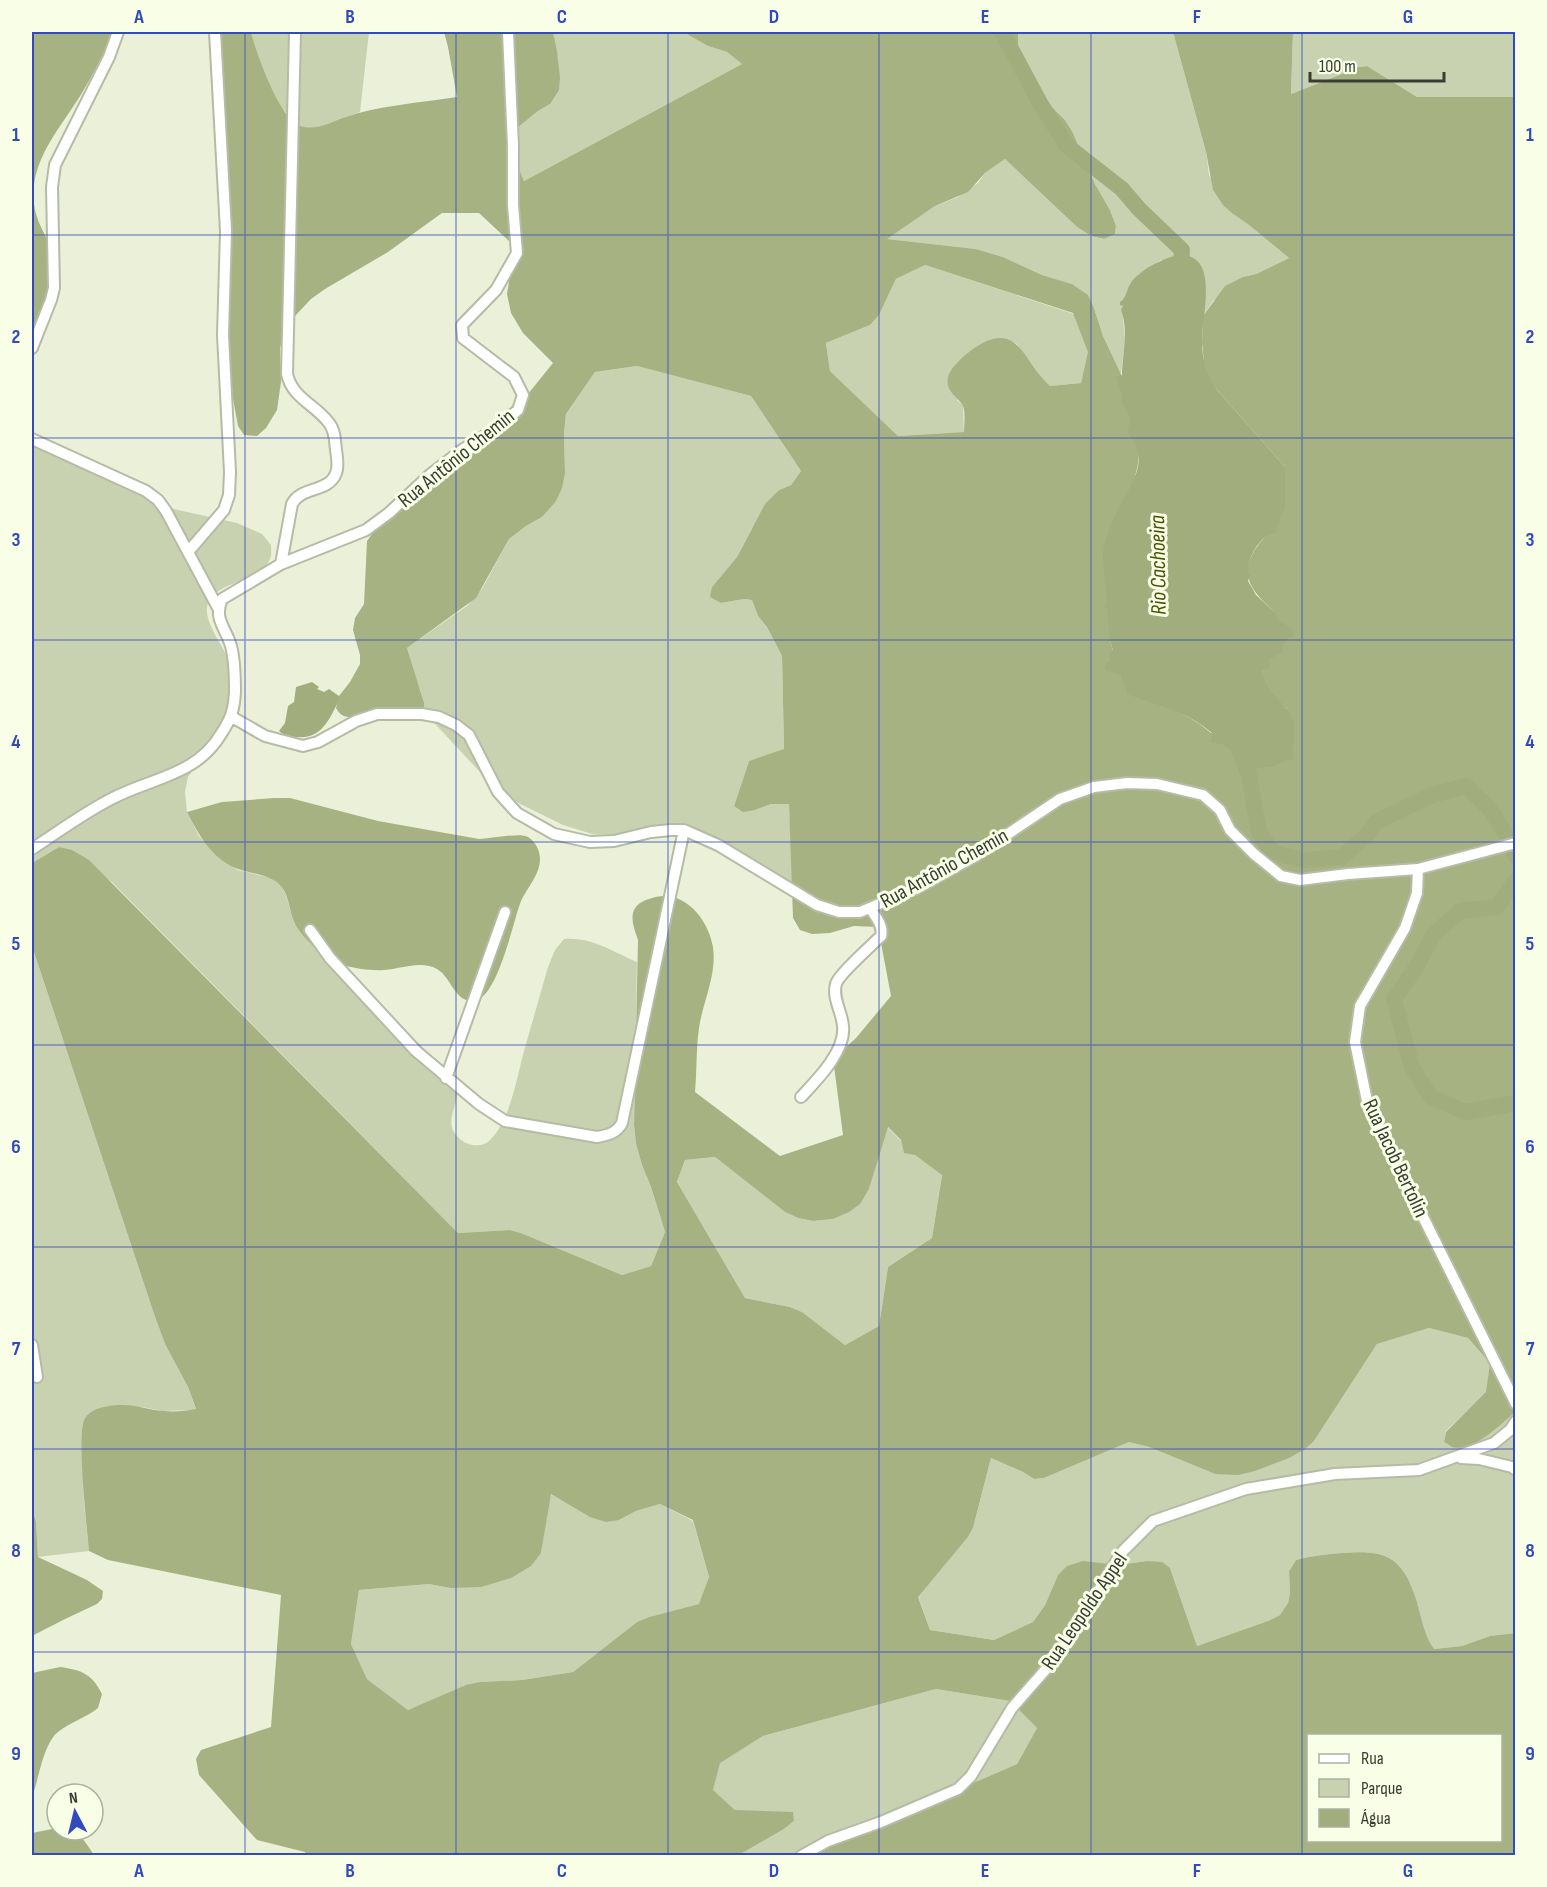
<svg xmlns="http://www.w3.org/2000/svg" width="1547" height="1887" viewBox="0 0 1547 1887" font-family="'Sofia Sans Condensed',sans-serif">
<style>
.green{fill:#c9d2b0}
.forest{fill:#a7b283;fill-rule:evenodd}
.water{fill:#a1ad7d}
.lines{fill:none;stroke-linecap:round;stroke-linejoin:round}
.river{stroke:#a1ad7d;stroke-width:16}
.minor-casing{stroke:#b5bba4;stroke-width:14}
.minor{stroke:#fff;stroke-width:10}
.grid{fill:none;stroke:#334abc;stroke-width:1.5;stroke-opacity:0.55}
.labels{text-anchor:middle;stroke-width:6;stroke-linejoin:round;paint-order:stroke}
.street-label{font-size:21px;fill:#3a3c33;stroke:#f8ffe6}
.water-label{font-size:22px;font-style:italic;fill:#485404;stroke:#f8ffe6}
.neatline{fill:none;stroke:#334abc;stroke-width:2}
.grid-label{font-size:20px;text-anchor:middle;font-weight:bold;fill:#334abc}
</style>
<rect width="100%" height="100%" fill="#ebf1d9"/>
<path class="green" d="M251 32H369L360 112C346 117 322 129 307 128 280 125 256 55 251 32Z
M553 32H683L708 46 727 52 742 64 524 181 506 137 538 111 550 104 554 36Z
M1018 32H1173L1206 152 1209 175 1233 214 1249 225 1289 258 1256 274 1243 277 1213 301 1203 316 1205 303 1161 260 1139 274 1130 284 1123 317 1125 341 1121 374 1103 336 1094 308 1088 296 1072 284 1042 275 1003 257 976 249 886 239 935 206 958 197 978 183 985 173 1005 159 1077 227 1091 236 1103 239 1115 234 1116 226 1110 210 1095 184 1073 133 1065 120 1041 96 1018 55Z
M1293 32H1515V97H1417L1367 66 1352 68 1342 74 1291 94Z
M925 265 1074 314 1089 352 1081 383 1050 386 1040 378 1016 343 957 400 963 405 964 432 898 436 830 371 826 343 870 325 879 315 896 279Z
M637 366 751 396 801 471 791 485 779 490 751 530 737 557 712 587 721 603 744 599 752 600 758 616 767 627 782 656 784 750 749 761 734 806 755 810 771 804H789L793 887 729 849 668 829 611 835 592 834 563 825 508 798 479 771 424 712 421 692 416 680 407 648 467 606 482 589 509 539 526 526 542 517 565 473 564 433 566 414 595 372Z
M32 445 97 469 154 503 178 510 237 523 262 534 271 545C271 549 272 555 270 559 260 583 210 581 207 608 205 625 227 651 232 667 236 679 237 692 239 704L188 777 185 792 187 812 199 836 224 862 238 870 271 878 281 885 286 895 294 923 438 1062C444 1069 455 1077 457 1087 460 1103 443 1122 457 1136 464 1145 480 1149 489 1141 510 1122 517 1077 524 1051 532 1023 540 995 548 967L555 950 564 939C590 936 614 952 637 962L634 1125 636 1144 642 1165 651 1187 665 1232 651 1266 622 1275 521 1233 510 1230 458 1233 112 882 59 847 32 863Z
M32 946 154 1314 165 1344 188 1387 196 1410 163 1411 142 1407 106 1406 82 1434 84 1504 89 1551 38 1557 36 1523 32 1510Z
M887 1127 915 1155 942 1174 932 1238 888 1267 879 1326 845 1345 802 1312 790 1307 745 1298 677 1182 685 1160 715 1157 785 1212 798 1218 813 1221 833 1219 859 1204 869 1189Z
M1429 1328 1468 1338 1490 1363 1487 1392 1446 1431 1444 1442 1487 1435 1515 1412V1633L1490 1636 1462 1646 1434 1649C1422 1632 1420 1612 1414 1593 1400 1553 1380 1550 1342 1553 1326 1554 1311 1556 1296 1560L1289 1571 1290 1593 1288 1603 1280 1615 1268 1621 1197 1646 1170 1568 1147 1561 1058 1575 1045 1605 1033 1622 994 1640 930 1630 918 1596 968 1537 973 1528 991 1458 1023 1472 1034 1479 1044 1478 1129 1442 1149 1447 1215 1474 1314 1441 1377 1344Z
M550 1494 568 1503 619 1520 636 1511 660 1504 693 1521 709 1577 700 1604 649 1617 637 1622 573 1672 522 1680 480 1682 408 1710 367 1679 351 1644 359 1590 429 1584 450 1588 541 1553Z
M936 1689 1010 1701 1037 1728 1017 1764 848 1837 799 1855H739L784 1829 794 1821 735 1810 712 1790 719 1763 763 1736Z"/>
<path class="forest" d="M32 32H114C104 52 94 73 82 93 65 121 38 151 34 185 29 224 55 240 58 272 59 280 36 329 32 340Z
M214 32H251C256 53 279 116 298 125 313 132 329 123 343 118 379 105 420 103 457 97L448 47 444 32H553L557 51 560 78 559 90 550 104 538 111 506 137 524 181 742 64 727 52 708 46 683 32H1018V55L1041 96 1065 120 1073 133 1095 184 1110 210 1116 226 1115 234 1104 239 1091 236 1077 227 1005 159 985 173 968 192 935 206 887 239 976 249 1003 257 1042 275 1072 284 1088 295 1094 308 1103 336 1121 374 1125 398 1136 437 1139 454 1138 464 1134 481 1117 512 1110 641 1127 693C1156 704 1188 712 1211 733L1287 709C1278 700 1267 691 1263 679 1259 663 1270 628 1273 611 1252 591 1238 576 1256 548 1261 540 1269 534 1274 526 1279 518 1283 479 1285 467L1217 390 1209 379 1204 363 1202 342 1203 316 1225 286 1243 277 1256 274 1289 258 1249 225 1233 214 1223 205 1213 190 1206 152 1173 32H1293L1291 94 1342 74 1352 68 1367 66 1417 97H1515V1412C1501 1424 1473 1453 1452 1447 1452 1447 1445 1442 1444 1442L1446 1432 1486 1392 1490 1363 1468 1338 1429 1328 1377 1344 1314 1441 1305 1449 1289 1458 1255 1471 1238 1475 1215 1474 1149 1447 1129 1442 1044 1478 1034 1479 1023 1472 991 1458 973 1528 968 1537 918 1597 930 1630 994 1640 1033 1622 1045 1605 1058 1575 1067 1566 1083 1561 1119 1565 1147 1561 1162 1562 1170 1568 1197 1646 1268 1621 1280 1615 1288 1603 1290 1593 1289 1571 1296 1560C1311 1556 1326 1554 1342 1553 1380 1550 1400 1553 1414 1593 1421 1612 1422 1632 1434 1649L1462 1646 1490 1636 1515 1633V1855H799L848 1837 1017 1764 1037 1728 1010 1701 936 1689 763 1736 720 1763 713 1790 735 1810 793 1812 794 1821 784 1829 739 1855 306 1856 305 1852 257 1840 199 1775 196 1759 201 1750 271 1727 281 1595 108 1560 89 1551C87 1529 76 1433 85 1418 93 1407 110 1405 123 1405 137 1405 150 1410 164 1411 174 1412 186 1411 196 1409L188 1387 165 1344 154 1314 32 946V863L59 847 72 850 89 860 458 1233 510 1230 521 1233 622 1275 651 1266 665 1232 651 1187 642 1165 636 1144 634 1125 638 940C635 931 631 922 633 913 635 905 642 901 649 899 682 886 708 918 713 947 717 975 703 1001 699 1028 696 1049 697 1071 695 1092L780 1156 843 1135 834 1066 844 1049 856 1038 891 996 878 927 854 926 830 933 812 934 800 930 793 918 789 804H771L755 810 743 812 734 806 749 761 784 749 782 656 767 627 758 616 752 600 744 599 721 603 710 597 712 587 737 557 765 504 779 490 791 485 801 471 751 396 637 366 595 372 566 414 564 433 565 473 562 488 556 501 542 517 526 526 509 539 476 598 407 648 424 703V712C408 713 353 722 342 715 340 714 337 710 336 708L339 696 350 682 360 664V655L353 630 355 618 364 604 367 541 375 530 413 501 431 481 445 469 473 453 495 435 553 363 523 333 511 313 507 294 511 269 510 242 479 213H442L388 252 325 289 311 299 295 316 283 336 280 348 281 382 277 410 266 428 257 436 244 435 238 426 233 399 228 337ZM925 265 1073 313 1088 352 1081 383 1050 386C1022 362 1019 317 973 349 965 355 951 366 948 377 945 390 955 395 962 404 966 410 964 425 964 432L898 436 830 371 826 343 870 325 879 315 896 279ZM888 1127 901 1140 904 1153 915 1155 942 1175 932 1238 888 1267 879 1326 845 1345 802 1312 790 1307 745 1298 677 1182 685 1160 715 1157 785 1212 798 1218 813 1221 833 1219 849 1212 860 1204 869 1189ZM551 1494 590 1517 606 1522 619 1520 636 1511 660 1504 693 1520 709 1577 699 1604 649 1617 637 1622 573 1672 522 1680 480 1682 466 1685 408 1710 367 1679 351 1644 359 1590 429 1584 450 1588 481 1587 511 1578 531 1566 541 1553ZM1308 1736H1500V1840H1308Z
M274 798H290L378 821 479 839C490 839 520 832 528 837 536 842 540 851 540 860 540 874 527 888 521 901 513 921 498 998 474 1001 455 1003 451 977 437 969 421 960 401 969 384 970 370 971 353 968 339 964 326 961 299 934 294 922 289 910 289 893 279 884 269 875 254 874 241 870 214 862 199 836 187 812L222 802Z
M32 1510 36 1522 38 1557 87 1580 103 1591 102 1599 97 1604 63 1620 32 1636Z
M60 1667C82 1670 92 1674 102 1694L98 1708C86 1718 70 1722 58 1732 43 1744 39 1779 32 1797V1673Z
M57 1828V1830C79 1830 83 1838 94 1855H32V1833Z"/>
<path class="water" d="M1174 256C1178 256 1184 255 1188 256 1218 263 1201 320 1202 342 1202 360 1207 375 1217 390L1285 467V508L1279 519 1280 523 1276 527 1277 531 1274 534H1269C1256 543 1248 558 1248 573L1250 575 1248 581 1256 595 1273 611 1279 621 1292 628 1294 636 1288 638 1282 646 1283 652 1268 660 1270 667 1262 671C1266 694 1284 700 1293 719 1297 727 1294 745 1292 752L1294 755 1292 760H1286L1272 767 1253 768C1249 761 1243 758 1235 760 1233 748 1223 742 1211 743L1212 733C1188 712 1156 705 1127 694L1120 674 1107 671 1104 668 1111 658 1108 657 1113 650 1110 641 1107 608H1105L1107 601C1106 588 1101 557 1104 546 1107 534 1112 522 1117 511 1130 485 1153 459 1127 432 1132 421 1130 413 1122 404L1121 392 1115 377 1122 375C1122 357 1129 330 1121 310L1123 306 1120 305V302C1126 298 1126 293 1129 286 1137 271 1158 261 1174 256Z
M312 682 319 687 317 689 324 692 329 689 339 696V700C330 718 322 739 298 737 291 737 285 736 279 731L285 723 288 706 294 702 296 687Z"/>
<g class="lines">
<path class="river" d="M1002 32 1040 103 1067 146 1122 189 1139 209 1182 250 1181 265 1174 275
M1235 741 1249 775 1259 832 1273 853 1305 860 1342 857 1368 834 1376 822 1432 795 1466 786 1490 809 1508 838 1516 857
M1516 880 1497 907 1460 911 1434 934 1415 969 1394 999 1412 1068 1431 1097 1465 1112 1516 1103"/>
<defs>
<path id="minor" d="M32 348 51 300 54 288 52 187 55 165 109 57 118 32
M32 439 146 491 158 500 166 511 218 608
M188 552 224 510 229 495 230 472 223 335 226 231 215 32
M281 564 292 504C301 486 329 493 336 473 339 466 337 457 336 450 335 441 335 430 329 423 316 405 292 398 287 374L295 32
M232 717 265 736 303 746 318 742 356 721 377 714H422L439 717 456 725 469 735 498 792 517 813 554 834 590 842 614 841 651 832 671 830H684L718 845 817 905 839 912H860L915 889 975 856 1060 799 1094 787 1127 783 1157 784 1203 795 1220 810 1230 830 1254 854 1281 876 1300 880 1348 874 1418 869 1516 843
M32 849C58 832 85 812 113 798 152 778 197 775 221 734 231 719 234 710 235 692 235 680 234 657 231 646 226 628 213 619 222 599L281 564 366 530 389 513 431 474 462 450 497 428 518 410 523 395 514 377 463 338 462 325 496 290 517 253 513 205V146L508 32
M1418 869 1417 893 1405 928 1360 1006 1355 1042 1368 1106 1516 1404
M310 930 330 958 416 1051 479 1104 505 1121 597 1137C608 1135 617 1133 622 1123L684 830
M446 1078 505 912
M801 1097C817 1080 846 1051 843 1026 842 1012 832 998 836 984 838 975 872 945 881 936 884 926 875 916 870 908
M32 1345 37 1377
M1461 1458 1479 1459 1512 1467 1516 1470
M801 1856 828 1841 881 1822 958 1789 971 1776 1012 1708 1061 1652 1122 1552 1153 1521 1246 1489 1335 1474 1419 1470 1494 1443 1510 1430 1516 1421"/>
</defs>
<use href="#minor" class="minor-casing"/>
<use href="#minor" class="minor"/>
</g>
<path class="grid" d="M245 32V1856M456 32V1856M668 32V1856M879 32V1856M1091 32V1856M1302 32V1856M32 235H1516M32 438H1516M32 640H1516M32 842H1516M32 1045H1516M32 1247H1516M32 1449H1516M32 1652H1516"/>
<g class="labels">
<g class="street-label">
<text transform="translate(456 458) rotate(-39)" y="7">Rua Antônio Chemin</text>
<text transform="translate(944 868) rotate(-29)" y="7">Rua Antônio Chemin</text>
<text transform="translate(1396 1158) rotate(65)" y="7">Rua Jacob Bertolin</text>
<text transform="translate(1084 1611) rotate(-56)" y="7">Rua Leopoldo Appel</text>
</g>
<g class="water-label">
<text transform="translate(1157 565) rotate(-91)" y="8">Rio Cachoeira</text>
</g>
</g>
<rect width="1547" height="1887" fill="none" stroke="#f8ffe6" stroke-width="66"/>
<rect x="1307" y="1734" width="195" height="108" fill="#f8ffe6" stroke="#acb19e" stroke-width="1.5"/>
<rect x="1319" y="1754" width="30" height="9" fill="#ffffff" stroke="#acb19e" stroke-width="1.5"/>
<text x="1361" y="1764" font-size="18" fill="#3a3c33">Rua</text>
<rect x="1319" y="1779" width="30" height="18" fill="#c9d2b0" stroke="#acb19e" stroke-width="1.5"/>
<text x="1361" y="1794" font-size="18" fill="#3a3c33">Parque</text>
<rect x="1319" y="1809" width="30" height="18" fill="#a1ad7d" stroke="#acb19e" stroke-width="1.5"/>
<text x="1361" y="1824" font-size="18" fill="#3a3c33">Água</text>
<g transform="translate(75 1812) rotate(353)"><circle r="28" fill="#f8ffe6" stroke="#acb19e" stroke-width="1.5"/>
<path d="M0-4.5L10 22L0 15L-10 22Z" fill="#334abc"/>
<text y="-9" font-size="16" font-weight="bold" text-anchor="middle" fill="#3a3c33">N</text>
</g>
<path d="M1310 72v9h134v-9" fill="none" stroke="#3a3c33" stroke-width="3"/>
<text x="1319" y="72" font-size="18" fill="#3a3c33" stroke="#f8ffe6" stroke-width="4.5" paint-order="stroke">100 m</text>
<rect x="33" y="33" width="1481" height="1821" class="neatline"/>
<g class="grid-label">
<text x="139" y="23">A</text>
<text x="350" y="23">B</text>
<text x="562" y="23">C</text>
<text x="774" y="23">D</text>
<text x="985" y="23">E</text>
<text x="1197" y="23">F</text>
<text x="1408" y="23">G</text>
<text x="16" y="141">1</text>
<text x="1530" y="141">1</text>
<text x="16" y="343">2</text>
<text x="1530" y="343">2</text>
<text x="16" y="546">3</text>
<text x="1530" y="546">3</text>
<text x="16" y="748">4</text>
<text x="1530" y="748">4</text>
<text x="16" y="950">5</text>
<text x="1530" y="950">5</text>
<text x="16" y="1153">6</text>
<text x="1530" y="1153">6</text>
<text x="16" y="1355">7</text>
<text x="1530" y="1355">7</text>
<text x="16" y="1557">8</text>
<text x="1530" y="1557">8</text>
<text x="16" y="1760">9</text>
<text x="1530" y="1760">9</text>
<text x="139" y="1877">A</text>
<text x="350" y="1877">B</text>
<text x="562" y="1877">C</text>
<text x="774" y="1877">D</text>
<text x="985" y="1877">E</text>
<text x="1197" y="1877">F</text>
<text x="1408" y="1877">G</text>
</g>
</svg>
